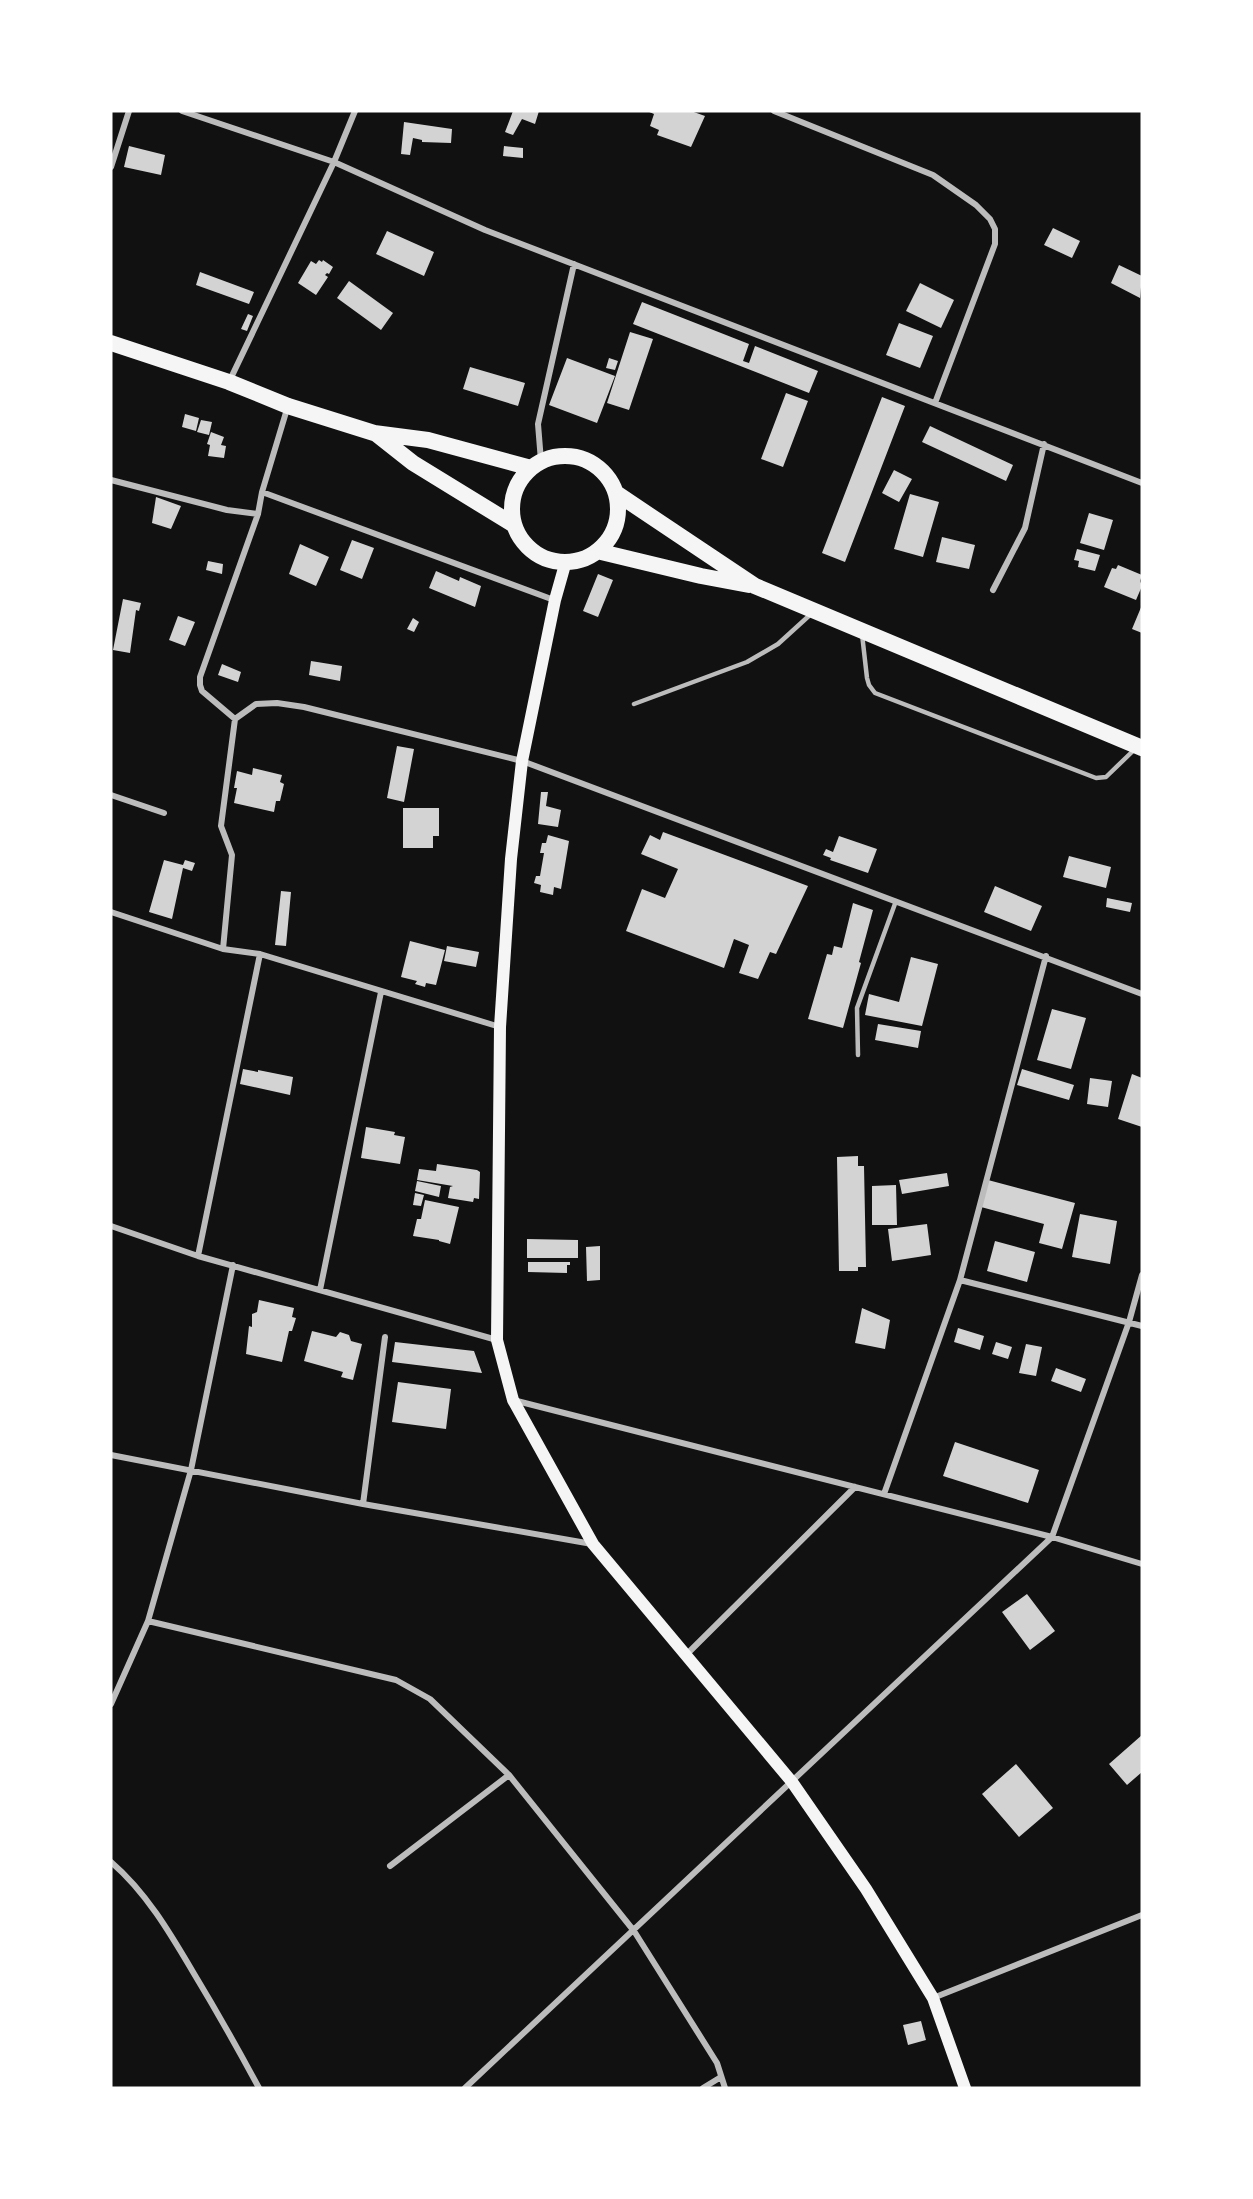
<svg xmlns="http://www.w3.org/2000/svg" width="1253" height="2199" viewBox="0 0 1253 2199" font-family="'Open Sans',sans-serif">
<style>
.building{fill:#d3d3d3}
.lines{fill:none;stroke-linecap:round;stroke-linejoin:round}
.service{stroke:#bcbcbc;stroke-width:4.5}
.minor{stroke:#bcbcbc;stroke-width:6}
.secondary{stroke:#f5f5f5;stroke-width:12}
.trunk{stroke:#f5f5f5;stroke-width:16}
</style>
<rect width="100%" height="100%" fill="#111"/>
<path class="building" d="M513 111H539L535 124 522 119 513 135 505 132Z
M647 111H691L705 116 691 147 657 135 659 130 650 126 654 114Z
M404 122 452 129 451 143 422 142V140L413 138 410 155 401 154Z
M129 146 165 155 161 175 124 167Z
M504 146 523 148V158L503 156Z
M1053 228 1080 241 1072 258 1044 245Z
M387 231 434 252 424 276 376 254Z
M319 260 322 262 323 260 333 267 329 274 327 273 325 275 328 277 316 295 298 283 311 261 316 264Z
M1119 265 1142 276 1140 298 1111 283Z
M200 272 254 292 249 304 196 285Z
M349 281 393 313 381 330 337 298Z
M920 283 954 300 941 328 906 311Z
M642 302 749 344 743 361 749 363 755 346 818 371 809 393 633 324Z
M248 314 253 316 247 331 241 329Z
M899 323 933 336 920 368 886 355Z
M630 332 653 339 629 410 607 403Z
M567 358 615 376 597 423 549 405Z
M609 358 618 361 615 370 606 368Z
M470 367 525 383 518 406 463 389Z
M786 393 808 401 783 467 761 459Z
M882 397 905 406 845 562 822 553Z
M185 414 199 418 196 431 182 427Z
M201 420 212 422 209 435 197 432Z
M930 426 1013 465 1006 481 922 442Z
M211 432 224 437 221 445 226 446 224 458 208 456 210 445 207 444Z
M894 470 912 479 899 502 882 493Z
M910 494 939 502 923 557 894 549Z
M156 497 181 506 171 529 152 523Z
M1089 513 1113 520 1104 550 1080 543Z
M942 537 975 545 969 569 936 562Z
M352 540 374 548 362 579 340 570Z
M300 544 329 557 316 586 289 574Z
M1077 549 1100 555 1095 571 1078 567 1079 561 1074 560Z
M208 561 223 564 222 574 206 570Z
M1118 565 1142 575 1140 581 1142 586 1136 600 1104 587 1112 568 1116 569Z
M436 571 459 581 460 577 481 586 475 607 429 588Z
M598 574 613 580 598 617 583 611Z
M123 599 141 603 139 611 136 610 130 653 113 650Z
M1142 605V633L1132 629Z
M178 616 195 622 185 646 169 640Z
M413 618 419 622 414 632 407 629Z
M311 661 342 666 340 681 309 675Z
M222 664 241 672 238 682 218 675Z
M397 746 414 749 404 802 387 798Z
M253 768 282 775 280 782 284 784 280 801H276L274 812 234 803 237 788H234L237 771 252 775Z
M541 792H548L546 806 561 810 558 827 538 824Z
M403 808H439V836H433V848H403Z
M663 832 808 886 776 954 770 952 758 979 739 973 749 945 734 939 724 968 626 931 642 889 665 898 678 869 641 854 650 835 660 840Z
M548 835 569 841 561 889 554 887 553 895 540 892 541 885 534 883 536 876H540L544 853H540L542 843H546Z
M839 836 877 849 868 873 830 860 831 858 823 855 826 849 833 852Z
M1069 856 1111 867 1106 888 1063 877Z
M164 860 183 865 185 860 195 863 192 871 183 868 172 919 149 912Z
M995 886 1042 906 1031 931 984 912Z
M281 891 291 892 286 946 275 945Z
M1107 898 1132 903 1130 912 1106 907Z
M853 903 873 910 859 962 861 963 843 1028 808 1019 827 954 832 955 834 946 842 948Z
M410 941 445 950 436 985 426 983 425 987 415 984 417 981 401 977Z
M447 946 479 952 476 967 444 961Z
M911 957 938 964 922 1026 865 1015 869 994 899 1002Z
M1052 1009 1086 1018 1071 1069 1037 1060Z
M878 1024 921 1031 918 1048 875 1040Z
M243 1069 258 1072V1070L293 1077 290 1095 240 1084Z
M1022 1069 1074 1085 1069 1100 1017 1085Z
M1132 1074 1142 1078V1127L1118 1119Z
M1090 1078 1112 1081 1108 1107 1087 1104Z
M366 1127 395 1132 394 1135 405 1137 400 1164 361 1158Z
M858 1156V1166H864L866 1267H858V1271H839L837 1157Z
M437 1164 477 1170 480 1172 479 1199 474 1198 473 1202 448 1198 450 1187 453 1186 417 1180 419 1169 436 1171Z
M947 1173 949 1186 902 1194 899 1180Z
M988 1180 1075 1203 1062 1249 1039 1243 1044 1224 981 1207Z
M417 1181 441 1186 439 1197 415 1191Z
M896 1185 897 1225H872V1186Z
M415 1193 424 1195 421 1206 413 1205Z
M425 1200 459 1207 450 1244 439 1241V1240L413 1236 417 1219H421Z
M1080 1214 1117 1221 1110 1264 1072 1257Z
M927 1224 931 1255 892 1261 888 1229Z
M527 1239 578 1240V1258H527Z
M995 1241 1035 1252 1027 1282 987 1271Z
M600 1246V1280L587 1281 586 1247Z
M528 1262H570V1265H567V1273L528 1272Z
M259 1300 294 1308 292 1317 296 1318 292 1331H289L282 1362 246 1354 249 1326 252 1327V1314L257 1312Z
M862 1308 890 1320 885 1349 855 1343Z
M958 1328 984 1336 980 1350 954 1342Z
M312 1331 336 1337 340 1332 349 1335 351 1341 362 1344 353 1380 341 1377 343 1372 304 1361Z
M395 1342 474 1351 482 1373 392 1362Z
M996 1342 1012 1347 1008 1359 992 1354Z
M1026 1344 1042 1347 1036 1376 1019 1373Z
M1056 1368 1086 1379 1081 1392 1051 1381Z
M398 1382 451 1389 446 1429 392 1422Z
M955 1442 1039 1470 1028 1503 943 1476Z
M1027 1594 1055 1631 1030 1650 1002 1612Z
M1142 1735V1772L1127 1785 1109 1764Z
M1016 1764 1053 1808 1019 1837 982 1794Z
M921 2021 926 2040 908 2045 903 2025Z"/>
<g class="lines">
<path class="service" d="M862 634 867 678 869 685 875 693 1096 778 1106 777 1135 749
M634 704 747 662 778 644 811 614
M858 1055 857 1008 896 901"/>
<path class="minor" d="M182 111 334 162 485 230 1142 483
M774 111 933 175 976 205 990 219 995 229V244L935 403
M111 167 129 111
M229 382 334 162 355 111
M541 461 538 424 574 264
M111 480 227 510 258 514 262 492 287 409
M262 492 554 600
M993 590 1025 528 1044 444
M235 719 202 691 200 685V677L258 514
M111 795 164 813
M111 912 223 949 260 954 500 1027
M223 949 232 855 221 826 235 719 256 704 277 703 304 707 522 761 1142 994
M111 1226 198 1256 497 1340
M198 1256 260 954
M960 1280 1142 1326
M320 1290 381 992
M513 1400 1052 1537 1142 1564
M111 1455 363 1504 592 1544
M884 1494 960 1280 1046 956
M363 1504 385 1337
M148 1621 396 1680 430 1699 509 1775 634 1931 717 2063 725 2088
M686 1655 855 1487
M111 1704 148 1621 191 1470 233 1265
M111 1862C146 1892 170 1933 193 1972 216 2010 238 2049 259 2088
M390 1866 509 1775
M933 1998 1142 1915
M465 2088 1052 1537 1129 1322 1142 1275
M703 2088 721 2077"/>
<path class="secondary" d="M566 561 555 600 522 761 511 859 500 1027 497 1340 513 1400 593 1544 792 1782 866 1889 933 1998 965 2088"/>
<path class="trunk" d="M111 343 229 382 288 406 374 433 428 440 531 468
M375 433 413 463 514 525
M512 509a53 53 0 1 1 106 0a53 53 0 1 1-106 0Z
M616 493 755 586 1142 748
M597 551 701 576 749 585"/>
</g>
<rect width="1253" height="2199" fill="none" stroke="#ffffff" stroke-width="225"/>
</svg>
